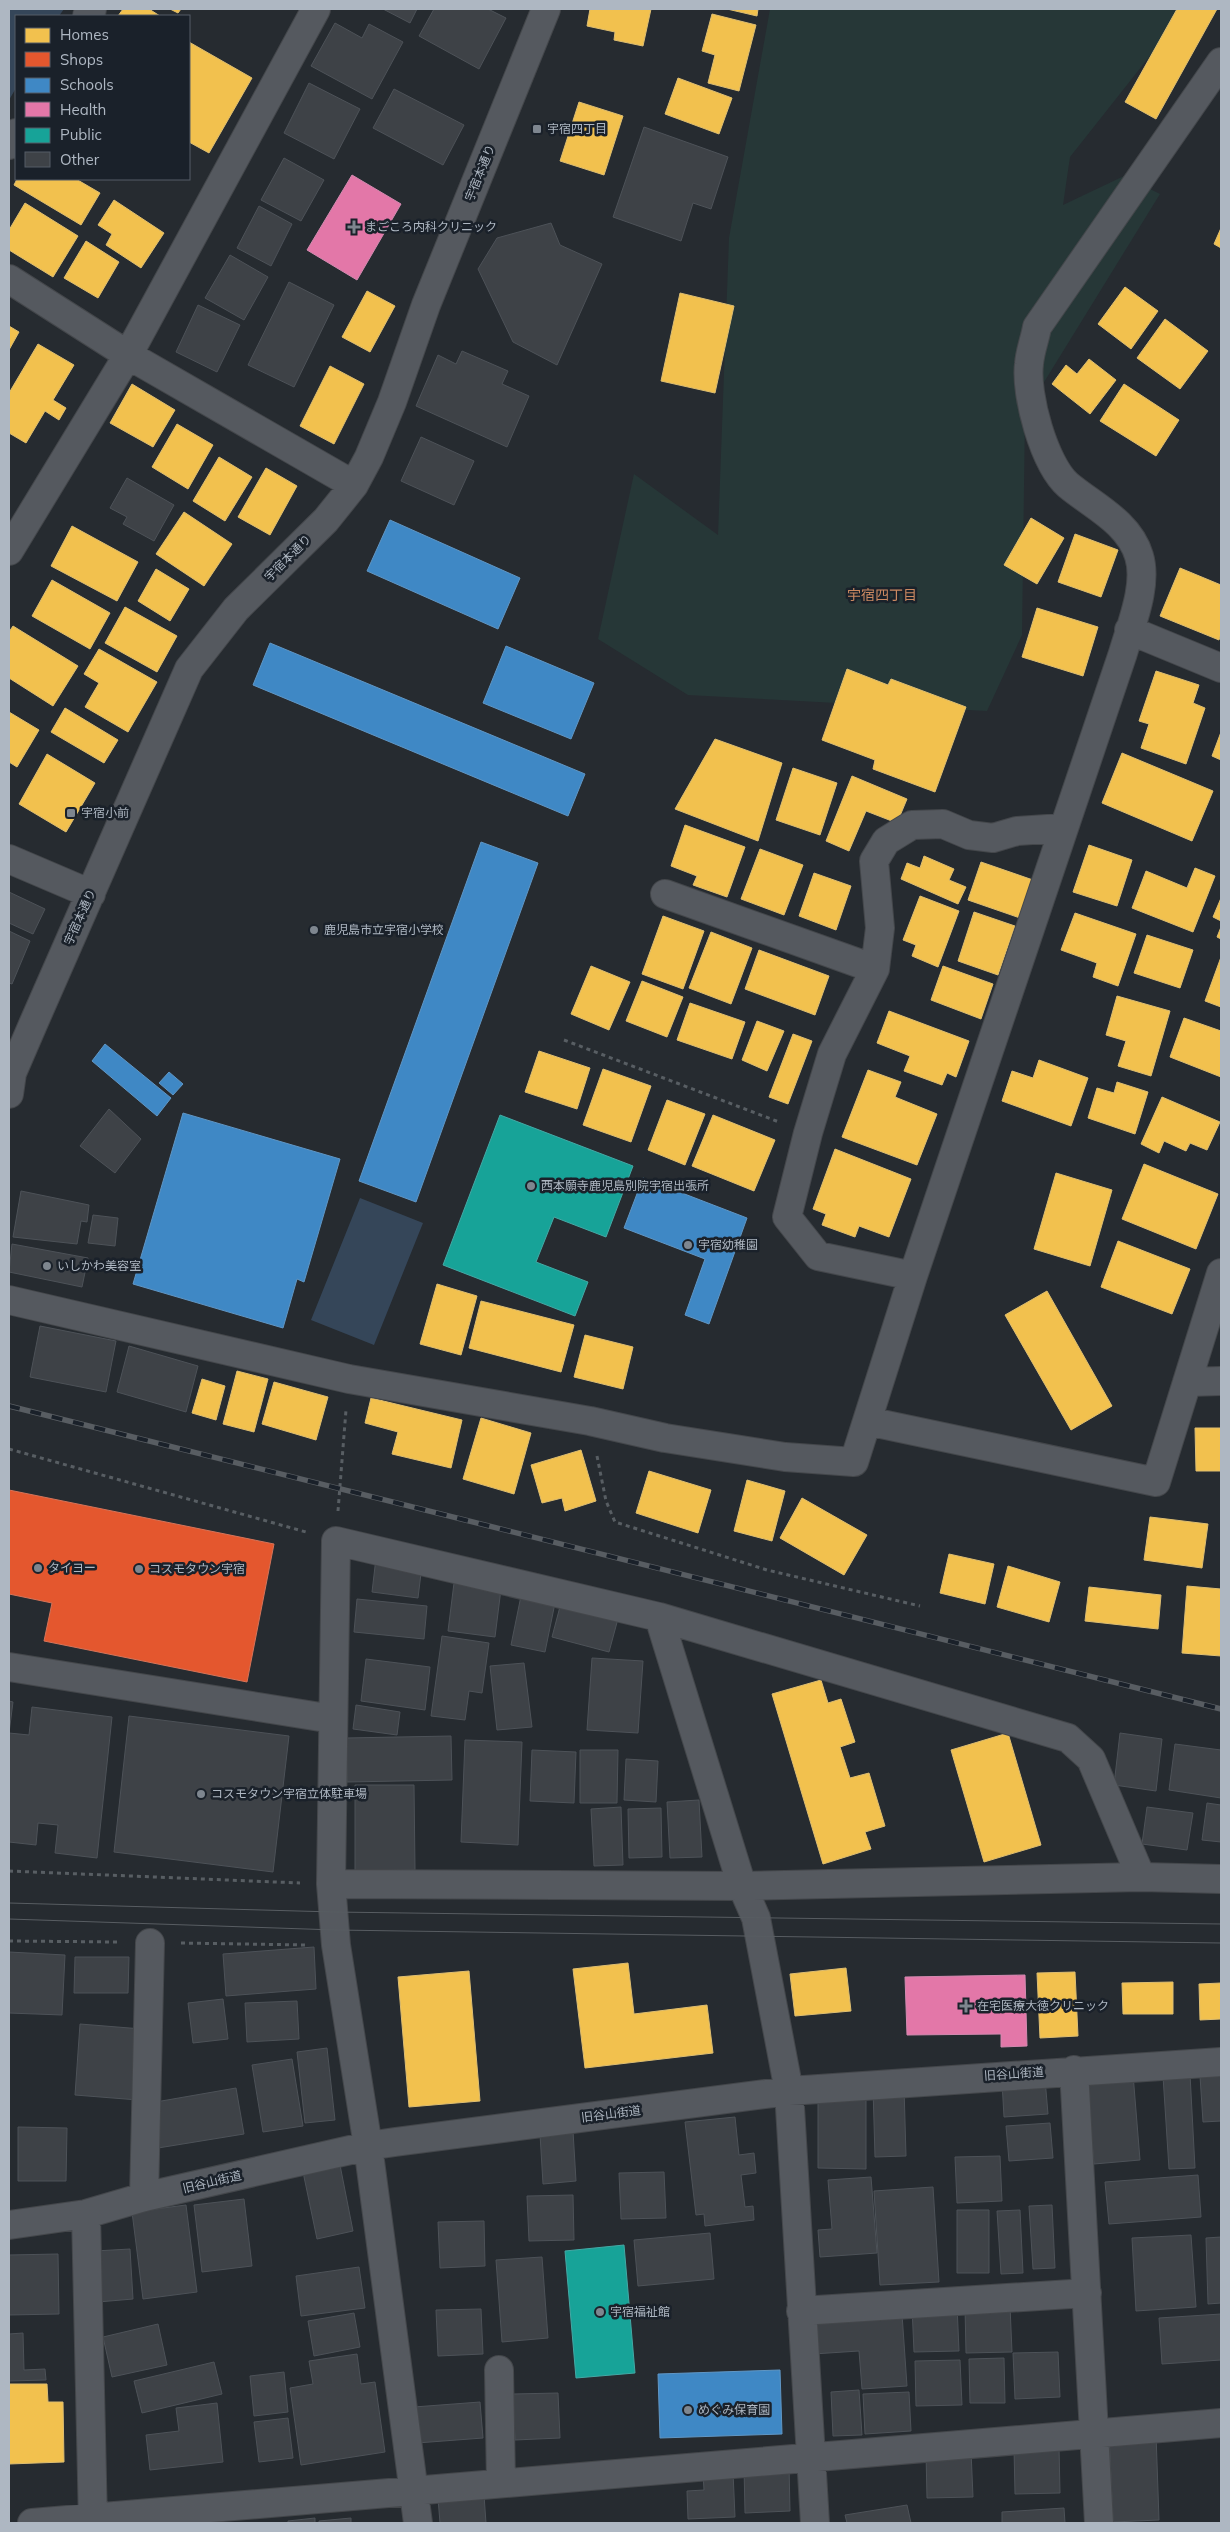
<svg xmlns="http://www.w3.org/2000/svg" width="1230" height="2532" viewBox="0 0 1230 2532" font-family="Mulish,'Noto Sans JP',sans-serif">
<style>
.green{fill:#263737}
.water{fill:#354659}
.homes{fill:#f2c14e;stroke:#debe71}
.shops{fill:#e4572e;stroke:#d4745a}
.schools{fill:#3f88c5;stroke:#6096c4}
.health{fill:#e377a8;stroke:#d38ab0}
.public{fill:#17a398;stroke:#44a9a5}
.building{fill:#3e4247;stroke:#4d5258}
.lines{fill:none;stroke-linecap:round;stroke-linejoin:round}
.minor-casing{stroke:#44474b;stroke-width:30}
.path{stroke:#585e63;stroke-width:3;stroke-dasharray:4 4;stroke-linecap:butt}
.minor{stroke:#55595f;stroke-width:28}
.tram{stroke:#585d62;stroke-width:1}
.rail-casing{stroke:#585d62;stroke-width:5.5}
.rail{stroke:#1a212a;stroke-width:4;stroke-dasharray:11;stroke-linecap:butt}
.poi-dot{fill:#7e868f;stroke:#1a212a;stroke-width:2}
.labels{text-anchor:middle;stroke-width:5;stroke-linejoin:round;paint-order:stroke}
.poi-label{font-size:12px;fill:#aeb7c2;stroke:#1a212a;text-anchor:start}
.street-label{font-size:12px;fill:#aeb7c2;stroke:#1a212a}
.neighbourhood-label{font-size:14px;fill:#cb8961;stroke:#1a212a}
</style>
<rect width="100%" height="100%" fill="#262b30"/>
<path class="green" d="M770 9H1187L1070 157 1063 205 1124 176 1160 194 1025 413 1022 635 987 711 688 695 598 639 634 474 718 535 729 238Z"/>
<path class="water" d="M9 9H64L59 16H16V88L9 100Z
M360 1198 423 1223 374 1345 311 1320Z"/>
<path class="homes" d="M123 9H149L160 16H118Z
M170 9H181L178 13Z
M590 9H651L643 46 614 40 615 32 587 26Z
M727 9H758L757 16Z
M1177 9H1217L1156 119 1125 102Z
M712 14 756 25 739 91 708 83 715 55 702 51Z
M189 42 252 78 209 153 189 142Z
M678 78 732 98 719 134 665 114Z
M579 102 623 116 604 175 560 161Z
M17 179H76L100 193 81 225 14 185Z
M114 200 164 233 141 268 106 245 112 234 98 225Z
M25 203 78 236 53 277 9 250V230Z
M1221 228V248L1214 244Z
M86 241 119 262 98 298 64 278Z
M1125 287 1158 311 1131 349 1098 324Z
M367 291 395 306 370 352 342 337Z
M680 293 734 306 715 393 661 381Z
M1165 319 1208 351 1180 389 1137 358Z
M9 326 19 332 9 350Z
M38 344 74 365 53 400 66 408 59 420 45 411 26 443 9 433V393Z
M1089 359 1116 380 1090 414 1052 384 1066 365 1077 374Z
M330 366 364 384 334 444 300 426Z
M132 384 175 410 153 447 110 423Z
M1124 384 1179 420 1156 456 1100 421Z
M177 424 213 445 188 489 152 467Z
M219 457 252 477 225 521 193 501Z
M266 468 297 486 270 535 238 517Z
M184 512 232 544 204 586 156 554Z
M1031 518 1064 538 1037 584 1004 565Z
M72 526 138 562 117 601 51 566Z
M1075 534 1118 550 1101 597 1058 582Z
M1180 568 1221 585V633L1219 640 1160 616Z
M156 569 189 589 170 621 138 601Z
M52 580 110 613 90 649 32 616Z
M125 607 177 636 157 672 105 643Z
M1037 608 1098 627 1083 676 1022 657Z
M13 626 78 666 53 706 9 678V632Z
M99 649 157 682 128 732 85 707 99 683 84 674Z
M847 669 888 685 891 679 966 707 935 792 873 769 875 760 822 740Z
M1156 671 1199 685 1193 703 1205 708 1186 764 1141 748 1149 724 1139 721Z
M65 708 118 740 104 763 51 732Z
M9 712 39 730 17 767 9 762Z
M1221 732V760L1212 756Z
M715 739 782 763 758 841 675 809Z
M1122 753 1213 791 1192 841 1102 803Z
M47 754 95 783 66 832 19 804Z
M793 768 837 783 820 835 776 820Z
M852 776 907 799 897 823 866 811 849 851 826 841Z
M685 825 745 847 727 897 693 885 697 876 671 866Z
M1089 845 1132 860 1117 906 1073 892Z
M760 849 803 865 784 915 741 899Z
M924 856 954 869 949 880 966 887 958 904 901 879 907 863 920 868Z
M981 862 1033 880 1020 918 968 900Z
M1195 868 1215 876 1193 932 1132 908 1146 871 1187 888Z
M814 873 851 886 836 930 799 916Z
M920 896 959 911 938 967 912 956 916 945 903 940Z
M1221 898V921L1213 917Z
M974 912 1015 926 998 975 958 961Z
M1075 913 1136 934 1118 986 1093 977 1097 963 1061 950Z
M663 916 704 931 683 989 642 974Z
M1221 927V939L1217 937Z
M711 932 752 948 731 1004 689 988Z
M1147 935 1193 950 1180 988 1134 973Z
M759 950 829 976 815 1015 745 989Z
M1221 957V1007L1205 1001Z
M591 966 630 982 609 1030 571 1014Z
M943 966 993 984 981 1019 931 1000Z
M642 981 683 997 667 1037 626 1021Z
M1117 996 1170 1011 1151 1076 1118 1066 1126 1041 1106 1035Z
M690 1003 745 1022 732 1059 677 1040Z
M889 1011 969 1041 956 1077 947 1073 942 1085 904 1071 910 1056 877 1043Z
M1184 1018 1221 1031V1077L1170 1057Z
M757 1021 784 1031 767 1071 742 1060Z
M793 1034 812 1041 788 1104 769 1097Z
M539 1051 590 1068 577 1109 525 1092Z
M1039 1060 1088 1078 1071 1126 1002 1101 1012 1071 1033 1078Z
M603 1069 651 1086 631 1142 583 1125Z
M868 1070 901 1082 895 1097 937 1114 917 1165 842 1137Z
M1117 1082 1148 1092 1135 1134 1088 1118 1097 1088 1114 1093Z
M1162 1097 1220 1122 1207 1150 1190 1143 1186 1151 1164 1141 1159 1153 1141 1144Z
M667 1100 705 1114 685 1165 648 1150Z
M713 1115 775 1140 754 1191 692 1166Z
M835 1149 911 1179 889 1237 859 1226 855 1237 822 1225 826 1214 813 1209Z
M1144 1164 1218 1194 1196 1249 1122 1219Z
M1056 1173 1112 1190 1090 1266 1034 1249Z
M1118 1241 1190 1269 1172 1314 1101 1287Z
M437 1284 477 1296 461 1355 420 1344Z
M1047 1291 1112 1406 1071 1430 1005 1315Z
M481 1301 574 1325 561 1372 469 1348Z
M585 1335 633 1347 623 1389 574 1377Z
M237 1371 268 1379 254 1432 223 1424Z
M202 1379 225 1386 216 1420 192 1413Z
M274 1382 328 1397 316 1440 262 1424Z
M371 1398 462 1420 451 1468 392 1454 398 1432 365 1423Z
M481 1418 531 1433 514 1494 463 1479Z
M1195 1428H1221V1471H1196Z
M581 1450 596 1501 565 1511 562 1498 542 1503 531 1465Z
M649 1471 711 1490 698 1533 636 1513Z
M747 1480 785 1491 772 1541 734 1531Z
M802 1498 867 1535 844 1575 780 1538Z
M1150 1517 1208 1524 1202 1568 1144 1560Z
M949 1554 994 1564 985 1604 940 1593Z
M1008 1566 1060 1582 1049 1622 997 1607Z
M1187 1586 1221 1589V1656L1182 1653Z
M1089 1587 1161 1595 1158 1629 1085 1621Z
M821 1680 828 1703 841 1699 855 1742 840 1747 850 1778 869 1773 885 1826 865 1832 871 1849 823 1864 772 1694Z
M1008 1733 1041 1845 984 1862 951 1750Z
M628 1963 634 2014 707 2005 713 2053 585 2068 573 1969Z
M846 1968 851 2011 795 2016 790 1974Z
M469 1971 480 2101 409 2107 398 1977Z
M1075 1972 1078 2036 1040 2038 1037 1973Z
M1173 1982V2014H1123L1122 1983Z
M1221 1983V2019L1200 2020 1199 1984Z
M9 2384H47L48 2402H63L64 2462 9 2464Z"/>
<path class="shops" d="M9 1490 274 1544 247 1682 44 1641 52 1603 9 1594Z"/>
<path class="schools" d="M390 520 520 578 498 629 367 571Z
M270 643 585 774 568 816 253 685Z
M506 646 594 683 571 739 483 703Z
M481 842 538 863 416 1202 359 1181Z
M105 1044 171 1098 157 1116 92 1061Z
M169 1072 183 1084 173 1095 159 1083Z
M183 1113 340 1159 304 1282 297 1279 283 1328 133 1284Z
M643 1178 747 1218 709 1324 685 1315 705 1259 624 1228Z
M780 2370 782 2434 660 2438 658 2374Z"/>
<path class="health" d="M352 175 401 204 357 280 307 250Z
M1025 1975 1027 2046 1001 2047V2034L907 2035 905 1977Z"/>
<path class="public" d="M500 1115 633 1166 606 1237 554 1217 536 1262 588 1282 575 1316 443 1265Z
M624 2245 635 2373 576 2378 565 2251Z"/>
<path class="building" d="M383 9H417L410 23Z
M434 9H488L506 18 479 69 419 36Z
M335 23 362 38 369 24 403 42 372 99 311 66Z
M309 83 360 109 334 159 284 133Z
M394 89 464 125 443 165 373 128Z
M644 127 728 157 711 209 693 203 681 241 613 217Z
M284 158 324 180 301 221 261 200Z
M259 206 292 224 271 266 237 248Z
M551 223 560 245 602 264 557 365 513 342 478 269 497 238Z
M230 255 268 277 244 320 205 298Z
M289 282 334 305 294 387 248 365Z
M198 305 240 325 217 372 176 352Z
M462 351 508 371 502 384 529 396 507 447 416 406 438 355 456 364Z
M421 437 474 461 454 505 401 481Z
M127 478 174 505 154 541 123 524 127 517 110 508Z
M9 892 45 909 33 934 9 923Z
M9 931 30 941 12 984 9 983Z
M109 1109 141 1139 115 1173 80 1146Z
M21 1191 89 1205 87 1222 81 1221 77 1244 13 1237Z
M93 1215 118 1218 115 1246 88 1243Z
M12 1244 88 1258 82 1287 9 1272Z
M40 1326 116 1341 106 1392 30 1377Z
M129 1346 198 1366 186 1412 117 1392Z
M376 1558 422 1565 418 1598 372 1592Z
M454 1583 501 1589 495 1637 448 1631Z
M522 1591 556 1598 545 1652 511 1645Z
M357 1599 427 1606 424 1639 354 1632Z
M562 1599 619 1615 609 1652 552 1637Z
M442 1636 489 1643 482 1693 469 1691 465 1720 431 1716Z
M592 1658 643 1661 638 1733 587 1730Z
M366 1659 430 1667 425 1710 361 1701Z
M524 1663 532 1727 497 1730 490 1666Z
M9 1701 13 1702 9 1733 29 1735 32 1707 112 1717 97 1858 55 1853 58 1825 38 1823 36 1845 9 1842Z
M356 1705 400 1712 397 1735 353 1729Z
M129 1716 289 1736 273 1872 114 1852Z
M1120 1733 1162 1739 1156 1791 1114 1785Z
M451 1736 452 1780 347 1782 346 1738Z
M465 1740 522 1742 518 1845 461 1842Z
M1175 1744 1221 1750V1798L1169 1790Z
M532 1750 576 1752 574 1803 530 1801Z
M580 1750H618L617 1803H580Z
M626 1759 658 1761 656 1802 624 1800Z
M355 1785H414L415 1870 355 1871Z
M699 1800 702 1857 670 1858 667 1802Z
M1207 1803 1221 1805V1842L1202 1840Z
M621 1807 623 1865 594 1866 591 1809Z
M1147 1807 1193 1813 1187 1850 1142 1844Z
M661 1808 662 1857 629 1858 628 1809Z
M314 1947 316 1989 226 1996 223 1954Z
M9 1952 65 1955 62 2015 9 2013Z
M75 1957H129L128 1993H74Z
M223 1999 228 2039 193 2043 188 2003Z
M297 2001 299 2039 247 2042 245 2003Z
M80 2024 142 2029 138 2100 75 2095Z
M327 2048 335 2120 305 2123 297 2052Z
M292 2059 303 2126 263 2132 252 2065Z
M1133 2074 1140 2160 1094 2164 1086 2079Z
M1190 2074 1195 2168 1169 2169 1163 2076Z
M1221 2074V2121L1203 2122 1200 2076Z
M1045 2079 1048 2114 1004 2117 1002 2082Z
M904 2087 906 2156 875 2157 873 2088Z
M236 2088 244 2134 158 2148 150 2103Z
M818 2091 866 2092V2169L818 2168Z
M735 2117 739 2155 754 2153 756 2173 741 2175 745 2207 753 2206 754 2220 705 2226 704 2214 696 2215 685 2122Z
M1050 2123 1053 2158 1009 2161 1006 2126Z
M18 2127 67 2128 66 2181H18Z
M573 2131 576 2181 543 2184 540 2134Z
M1000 2156 1002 2201 957 2203 955 2157Z
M340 2165 353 2231 317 2239 303 2172Z
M664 2172 666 2218 621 2219 619 2173Z
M1198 2175 1201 2217 1109 2224 1105 2182Z
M871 2177 877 2253 820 2257 818 2230 832 2229 828 2180Z
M933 2187 939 2282 880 2285 874 2191Z
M573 2195 574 2240 529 2241 527 2196Z
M244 2199 252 2266 202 2272 194 2205Z
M186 2205 197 2292 143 2299 132 2212Z
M1052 2205 1055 2268 1033 2269 1029 2206Z
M957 2210H989V2273H957Z
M1020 2210 1023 2273 1001 2274 997 2211Z
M484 2221 485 2266 440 2268 438 2222Z
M710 2233 714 2279 638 2286 634 2240Z
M1191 2235 1196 2307 1136 2311 1132 2238Z
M1221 2237V2303L1208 2304 1206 2238Z
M130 2249 133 2299 98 2302 95 2251Z
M58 2254 59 2314 9 2315V2255Z
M542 2257 548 2338 502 2342 496 2260Z
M359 2267 365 2308 301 2316 296 2276Z
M957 2305 959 2351 914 2352 912 2307Z
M1010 2306 1012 2352 966 2353 965 2307Z
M481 2309 483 2354 438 2356 436 2310Z
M354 2313 360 2347 314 2356 308 2321Z
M902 2314 907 2386 862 2389 859 2351 813 2354 810 2320Z
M1221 2314V2360L1162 2364 1159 2318Z
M158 2324 167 2365 112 2377 103 2337Z
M23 2333 24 2370 45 2369 46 2380 9 2381V2334Z
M1058 2352 1060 2397 1015 2399 1013 2353Z
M357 2354 361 2384 375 2382 385 2452 301 2465 290 2388 313 2384 309 2361Z
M1004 2358 1005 2403H970L969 2359Z
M960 2360 962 2405 916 2406 915 2361Z
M214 2362 222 2394 142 2413 134 2381Z
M284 2372 288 2412 254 2416 250 2376Z
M859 2390 862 2435 833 2436 831 2392Z
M909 2392 911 2431 865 2434 863 2394Z
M558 2393 560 2438 515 2440 513 2394Z
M480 2402 483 2438 417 2443 414 2407Z
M217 2403 223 2462 150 2470 146 2435 179 2431 176 2408Z
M288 2418 293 2458 259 2462 254 2422Z
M1156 2434 1159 2520 1113 2522 1109 2435Z
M1059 2447 1060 2493 1015 2494 1014 2448Z
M971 2451 973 2497 927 2498 926 2453Z
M789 2466 790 2511 745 2513 744 2467Z
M733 2472 735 2517 688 2519 687 2491 704 2490 703 2473Z
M484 2495 486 2523H440L438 2498Z
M907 2505 911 2523H847L845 2515Z
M1064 2508 1065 2523H1002V2512Z
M315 2518V2523H288V2521Z
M351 2518V2523H319V2521Z"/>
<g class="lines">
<defs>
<path id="minor" d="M87 16 92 9
M9 145 16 133
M9 279 128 355 354 485
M9 551 128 355 316 9
M1129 630 1221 668
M9 859 91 894
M665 894 875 969
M9 1094 12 1073 34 1022 189 669 236 609 326 520 354 485 369 457 392 402 426 305 546 9
M913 1276 818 1256 787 1217 808 1133 832 1054 875 969 880 928 874 861 886 841 912 825 943 824 969 835 993 838 1017 831 1062 828
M9 1300 349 1379 590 1421 665 1438 785 1457 854 1462 913 1276 1123 653C1131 625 1148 585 1139 556 1129 522 1093 506 1068 485 1044 464 1025 394 1029 364 1030 351 1035 339 1037 327L1221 62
M1187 1382 1221 1381
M867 1421 1156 1482 1221 1273
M659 1617 742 1886 756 1918 789 2091 815 2523
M9 1667 333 1719
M1141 1877 1221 1879
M331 1884 742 1886 1141 1877 1091 1759 1068 1738 659 1617 336 1541 331 1884 336 1945 368 2146 418 2523
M1074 2070 1099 2523
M144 2197 150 1943
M86 2214 93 2523
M9 2225 86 2214 144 2197 368 2146 395 2142 789 2091 1221 2062
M801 2311 1087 2293
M499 2370 501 2483
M32 2523 1221 2423"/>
</defs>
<use href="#minor" class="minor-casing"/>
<path class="path" d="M564 1040 779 1122
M9 1449 306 1532
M597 1456 606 1501 615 1522 767 1570 920 1606
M338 1511 346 1410
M9 1871 300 1883
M9 1941 118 1942
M181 1943 305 1945"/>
<use href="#minor" class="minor"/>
<path class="tram" d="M9 1903 334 1912 1221 1924
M9 1919 336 1930 1221 1943"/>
<defs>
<path id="rail" d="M9 1406 1221 1709"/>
</defs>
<use href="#rail" class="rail-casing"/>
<use href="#rail" class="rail"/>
</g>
<g class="poi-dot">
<rect x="532" y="124" width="10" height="10" rx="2.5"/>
<path d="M351.5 219.5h5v5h5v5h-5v5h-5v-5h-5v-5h5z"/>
<rect x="66" y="808" width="10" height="10" rx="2.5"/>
<circle cx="314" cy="930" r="5"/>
<circle cx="531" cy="1186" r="5"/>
<circle cx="688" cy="1245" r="5"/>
<circle cx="47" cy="1266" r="5"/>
<circle cx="38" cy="1568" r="5"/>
<circle cx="139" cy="1569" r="5"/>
<circle cx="201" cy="1794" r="5"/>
<path d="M963.5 1998.5h5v5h5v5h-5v5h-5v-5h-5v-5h5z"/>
<circle cx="600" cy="2312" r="5"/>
<circle cx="688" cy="2410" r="5"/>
</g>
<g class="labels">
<g class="poi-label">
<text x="547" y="133">宇宿四丁目</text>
<text x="365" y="231">まごころ内科クリニック</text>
<text x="81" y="817">宇宿小前</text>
<text x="324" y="934">鹿児島市立宇宿小学校</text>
<text x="541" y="1190">西本願寺鹿児島別院宇宿出張所</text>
<text x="698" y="1249">宇宿幼稚園</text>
<text x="57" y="1270">いしかわ美容室</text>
<text x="48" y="1572">タイヨー</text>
<text x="149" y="1573">コスモタウン宇宿</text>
<text x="211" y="1798">コスモタウン宇宿立体駐車場</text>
<text x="977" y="2010">在宅医療大徳クリニック</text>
<text x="610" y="2316">宇宿福祉館</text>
<text x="698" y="2414">めぐみ保育園</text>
</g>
<g class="street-label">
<text transform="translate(480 173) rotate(-68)" y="4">宇宿本通り</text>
<text transform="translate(288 558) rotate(-45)" y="4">宇宿本通り</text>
<text transform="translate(80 917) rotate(-66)" y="4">宇宿本通り</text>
<text transform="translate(1014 2074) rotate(-4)" y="4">旧谷山街道</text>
<text transform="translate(611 2114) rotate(-7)" y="4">旧谷山街道</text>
<text transform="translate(212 2182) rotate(-13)" y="4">旧谷山街道</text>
</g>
<g class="neighbourhood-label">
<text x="882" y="600">宇宿四丁目</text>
</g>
</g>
<rect width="1230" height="2532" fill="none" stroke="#aeb7c2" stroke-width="20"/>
<rect x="15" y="15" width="175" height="165" fill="#1a212a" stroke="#555d67"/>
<rect x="25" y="28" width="25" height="15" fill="#f2c14e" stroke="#555d67"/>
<text x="60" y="40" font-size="15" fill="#aeb7c2">Homes</text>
<rect x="25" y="52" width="25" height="15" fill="#e4572e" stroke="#555d67"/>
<text x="60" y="65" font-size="15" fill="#aeb7c2">Shops</text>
<rect x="25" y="78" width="25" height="15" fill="#3f88c5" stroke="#555d67"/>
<text x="60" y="90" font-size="15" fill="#aeb7c2">Schools</text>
<rect x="25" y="102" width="25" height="15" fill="#e377a8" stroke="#555d67"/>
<text x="60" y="115" font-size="15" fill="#aeb7c2">Health</text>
<rect x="25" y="128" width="25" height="15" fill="#17a398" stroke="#555d67"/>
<text x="60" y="140" font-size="15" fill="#aeb7c2">Public</text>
<rect x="25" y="152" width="25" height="15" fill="#3e4247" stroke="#555d67"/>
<text x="60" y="165" font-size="15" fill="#aeb7c2">Other</text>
</svg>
